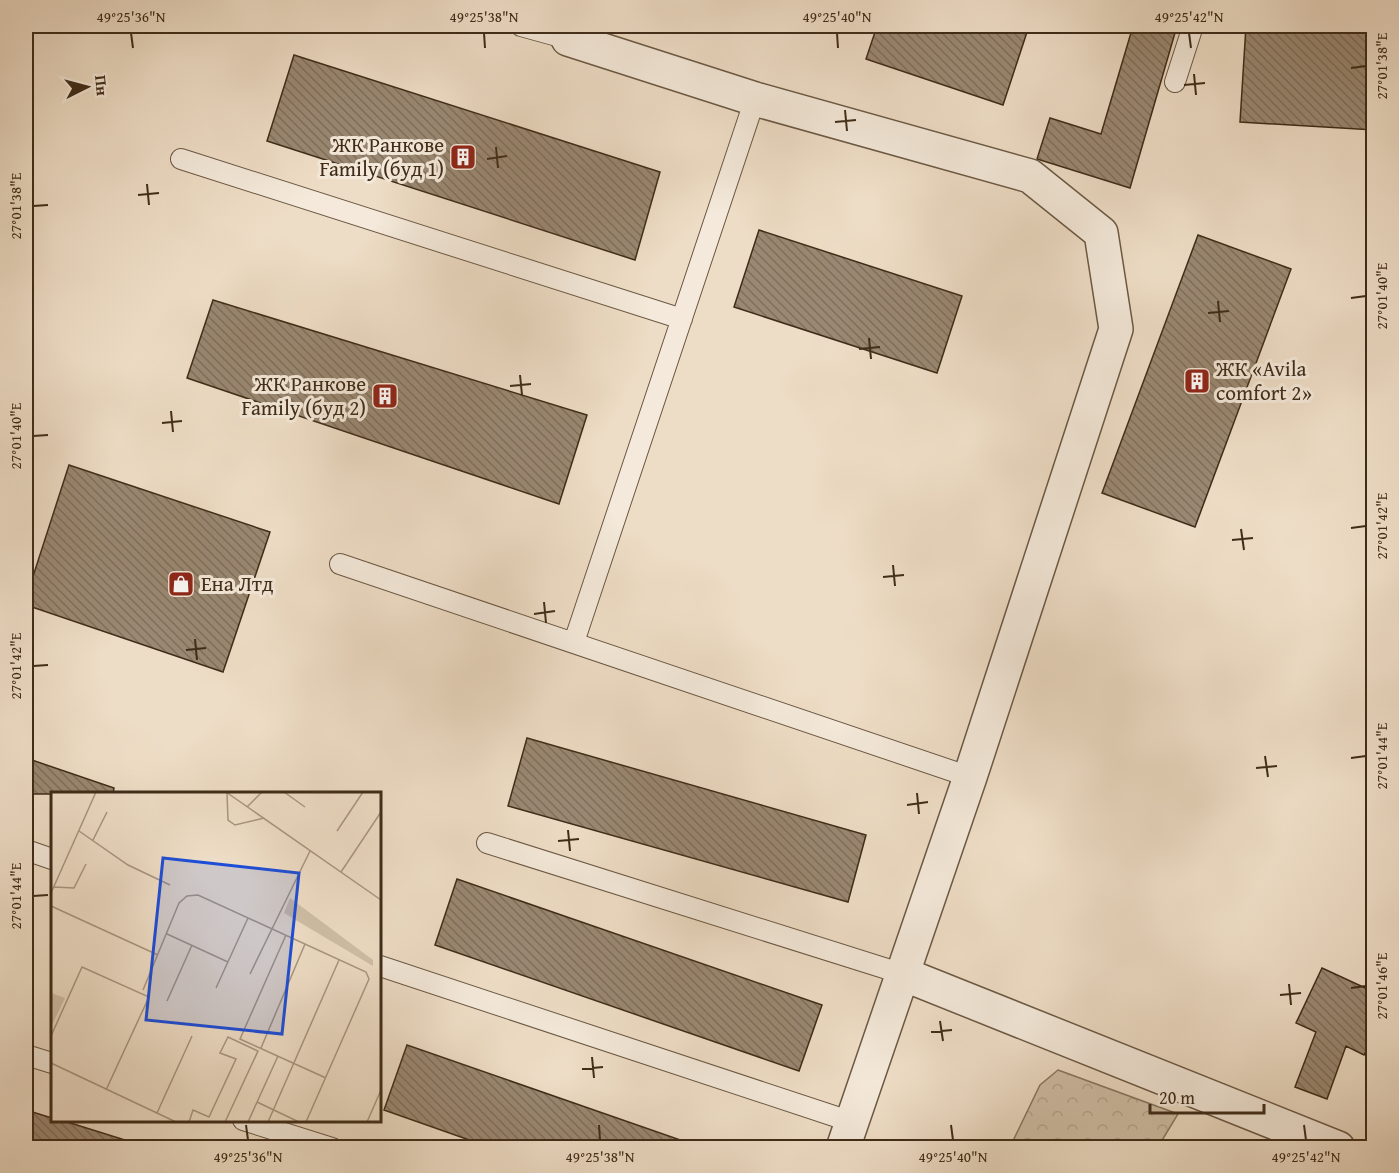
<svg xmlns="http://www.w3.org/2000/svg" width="1399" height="1173" viewBox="0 0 1399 1173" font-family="'Gentium Book Plus',serif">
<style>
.forest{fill:url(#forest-crowns);stroke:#887660;stroke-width:1.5}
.building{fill:url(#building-back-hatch);stroke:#3f2c18;stroke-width:1.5}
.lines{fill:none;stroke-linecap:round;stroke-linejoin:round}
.lane-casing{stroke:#6b5844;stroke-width:22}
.street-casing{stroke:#6b5844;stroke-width:36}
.lane{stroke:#f4e9da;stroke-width:20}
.street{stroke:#f4e9da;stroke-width:33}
.ticks{fill:none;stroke:#3f2c18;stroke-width:2}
.labels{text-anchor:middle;stroke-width:6;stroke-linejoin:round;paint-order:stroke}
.poi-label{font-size:21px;fill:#3f2c18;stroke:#f4e9da;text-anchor:end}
.inset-road{fill:none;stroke:#a89680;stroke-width:1.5}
.view{fill:#1d4ed8;fill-opacity:0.15;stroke:#1d4ed8;stroke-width:3}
.inset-edge{fill:none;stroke:#3f2c18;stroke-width:3}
.neatline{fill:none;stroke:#3f2c18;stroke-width:2}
.ticks-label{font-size:15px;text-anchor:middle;fill:#3f2c18}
</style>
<defs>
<pattern id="forest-crowns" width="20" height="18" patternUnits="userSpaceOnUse" patternTransform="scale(1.5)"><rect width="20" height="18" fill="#d0bfa8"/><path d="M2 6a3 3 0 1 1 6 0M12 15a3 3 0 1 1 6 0" fill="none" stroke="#b4a490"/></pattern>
<pattern id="building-back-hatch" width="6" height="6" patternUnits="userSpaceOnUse" patternTransform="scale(1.5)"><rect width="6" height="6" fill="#9a8872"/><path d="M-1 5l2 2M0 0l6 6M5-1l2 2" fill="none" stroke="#7f6f5d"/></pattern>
</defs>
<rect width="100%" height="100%" fill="#eeddc6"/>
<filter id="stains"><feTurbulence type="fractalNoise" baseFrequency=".00333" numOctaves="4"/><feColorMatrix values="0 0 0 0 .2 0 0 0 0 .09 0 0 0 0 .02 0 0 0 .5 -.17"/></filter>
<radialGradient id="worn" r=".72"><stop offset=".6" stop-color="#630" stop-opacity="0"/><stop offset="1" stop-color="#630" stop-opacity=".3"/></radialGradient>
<path class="forest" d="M1058 1070 1178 1114 1158 1147H1010L1040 1085Z"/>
<path class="building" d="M877 26H1029L1003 105 866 59Z
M1133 26H1177L1130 188 1037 159 1050 118 1101 134Z
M1246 26H1374V130L1240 122Z
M294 55 660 172 635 260 267 141Z
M759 230 962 296 937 373 734 307Z
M1198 235 1291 269 1195 527 1102 493Z
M213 300 587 415 559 504 187 378Z
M69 465 270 532 223 672 26 605V598Z
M527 738 866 835 848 902 508 806Z
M26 758 114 788 113 794H26Z
M457 879 822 1005 799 1071 435 945Z
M1322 968 1374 992V1035L1364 1055 1346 1046 1327 1099 1295 1087 1316 1032 1296 1023Z
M407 1045 689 1143V1148H492L384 1110Z
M26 1110 52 1118V1120H61L125 1140 124 1148H26Z"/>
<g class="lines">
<defs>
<path id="lane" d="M521 26 568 39
M1175 82 1193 26
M181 159 682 319
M340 564 970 777
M574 642 755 99
M487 843 903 974
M26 850 52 859
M380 966 852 1122
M26 1055 52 1063
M243 1120 332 1148"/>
<path id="street" d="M572 26 568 39 755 99 1030 176 1101 233 1116 329 970 777 843 1148
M903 974 1338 1148"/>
</defs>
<use href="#lane" class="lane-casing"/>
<use href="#street" class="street-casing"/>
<use href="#lane" class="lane"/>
<use href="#street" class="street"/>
</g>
<path class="ticks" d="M131 33 133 48M484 33 485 48M837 33 838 48M1189 33 1191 48M1351 68 1366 66M1194 74 1196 95M1184 85 1205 83M845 110 847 131M835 122 856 120M496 147 498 168M487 159 507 156M147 184 149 205M138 195 159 193M33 206 48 205M1351 298 1366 296M1218 301 1220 322M1208 313 1229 311M869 338 871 359M859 349 880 347M520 375 522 395M510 386 531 384M171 411 173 432M162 423 182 421M33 436 48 435M1351 528 1366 526M1241 529 1244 550M1232 540 1253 538M893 565 895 586M883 577 904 575M544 602 546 623M534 614 555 611M195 639 197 660M186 650 206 648M33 666 48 665M1265 756 1268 777M1351 758 1366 756M1256 768 1277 766M917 793 919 814M907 805 928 802M568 830 570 851M558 841 579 839M33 896 48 895M1289 984 1291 1005M1351 988 1366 986M1280 995 1301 993M940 1021 943 1041M931 1032 952 1030M592 1057 594 1078M582 1069 603 1067M246 1125 248 1140M599 1125 600 1140M951 1125 953 1140M1304 1125 1306 1140"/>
<defs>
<symbol id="building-square" viewBox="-11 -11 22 22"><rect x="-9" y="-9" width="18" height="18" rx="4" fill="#8f2418" stroke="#f4e9da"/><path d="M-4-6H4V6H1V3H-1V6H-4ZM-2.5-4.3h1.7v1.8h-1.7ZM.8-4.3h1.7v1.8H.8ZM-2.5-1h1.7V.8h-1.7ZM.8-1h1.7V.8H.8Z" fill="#fff"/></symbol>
<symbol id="shop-square" viewBox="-11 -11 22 22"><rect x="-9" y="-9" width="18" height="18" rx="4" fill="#8f2418" stroke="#f4e9da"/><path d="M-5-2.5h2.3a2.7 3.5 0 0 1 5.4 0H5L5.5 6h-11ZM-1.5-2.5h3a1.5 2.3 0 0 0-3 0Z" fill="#fff"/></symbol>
</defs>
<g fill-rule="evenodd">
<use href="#building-square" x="448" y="142" width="30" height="30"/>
<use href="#building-square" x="1182" y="366" width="30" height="30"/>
<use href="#building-square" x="370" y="381" width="30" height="30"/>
<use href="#shop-square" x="166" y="569" width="30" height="30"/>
</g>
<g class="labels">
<g class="poi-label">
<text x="444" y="152">ЖК Ранкове<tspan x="444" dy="24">Family (буд 1)</tspan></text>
<text x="1216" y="376" text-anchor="start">ЖК «Avila<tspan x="1216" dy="24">comfort 2»</tspan></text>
<text x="366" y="391">ЖК Ранкове<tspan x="366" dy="24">Family (буд 2)</tspan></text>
<text x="201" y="591" text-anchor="start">Ена Лтд</text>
</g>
</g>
<g transform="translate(51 792)">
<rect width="330" height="330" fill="#eeddc6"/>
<path d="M239 106 322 168V174L233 121ZM0 201 14 206 0 235Z" fill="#d0bfa8"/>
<path class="inset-road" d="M175 0 330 108M233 0 254 15M176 1 177 28 184 33 213 26M196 15 211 0M28 39 77 73 119 93M286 39 312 0M42 48 56 20M290 80 330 20M3 95 23 96 35 72M0 101 45 0M0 114 107 163M116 142 177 170M235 143 189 247 275 286M199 182 259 59M165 196 197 126M92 198 128 111 136 104 147 103 315 180 318 187 255 330M116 209 141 153M0 244 31 175 98 205 55 298M210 256 254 152M0 271 125 330M206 310 248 330M106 321 141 244M138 330 142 318 158 325 185 267 169 261 177 245 207 259 174 330M197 330 227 264M217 330 288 168M316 330 330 298"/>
<path class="view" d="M112 66 248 81 231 242 95 228Z"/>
<rect width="330" height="330" class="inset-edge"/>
</g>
<rect width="1399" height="1173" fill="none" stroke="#eeddc6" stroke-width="66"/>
<g transform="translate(87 87) rotate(84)" stroke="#f4e9da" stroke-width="4.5" paint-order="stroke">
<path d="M0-4.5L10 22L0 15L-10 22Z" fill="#3f2c18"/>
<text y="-9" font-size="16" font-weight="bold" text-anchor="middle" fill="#3f2c18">Пн</text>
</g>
<path d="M1150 1104v9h114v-9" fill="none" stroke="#3f2c18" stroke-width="3"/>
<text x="1159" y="1104" font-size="18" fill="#3f2c18" stroke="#f4e9da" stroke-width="4.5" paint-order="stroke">20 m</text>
<rect x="33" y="33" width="1333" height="1107" class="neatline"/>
<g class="ticks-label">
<text x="131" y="22">49°25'36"N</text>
<text x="484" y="22">49°25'38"N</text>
<text x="837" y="22">49°25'40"N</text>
<text x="1189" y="22">49°25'42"N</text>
<text transform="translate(1382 66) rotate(-90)" y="5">27°01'38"E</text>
<text transform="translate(16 206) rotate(-90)" y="5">27°01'38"E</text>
<text transform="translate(1382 296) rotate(-90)" y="5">27°01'40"E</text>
<text transform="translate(16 436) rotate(-90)" y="5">27°01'40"E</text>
<text transform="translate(1382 526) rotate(-90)" y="5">27°01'42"E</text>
<text transform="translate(16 666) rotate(-90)" y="5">27°01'42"E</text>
<text transform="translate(1382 756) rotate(-90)" y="5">27°01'44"E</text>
<text transform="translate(16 896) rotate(-90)" y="5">27°01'44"E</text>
<text transform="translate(1382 986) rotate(-90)" y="5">27°01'46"E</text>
<text x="248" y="1162">49°25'36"N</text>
<text x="600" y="1162">49°25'38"N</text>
<text x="953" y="1162">49°25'40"N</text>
<text x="1306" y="1162">49°25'42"N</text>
</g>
<rect width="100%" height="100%" filter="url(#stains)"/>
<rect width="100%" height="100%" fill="url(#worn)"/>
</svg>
